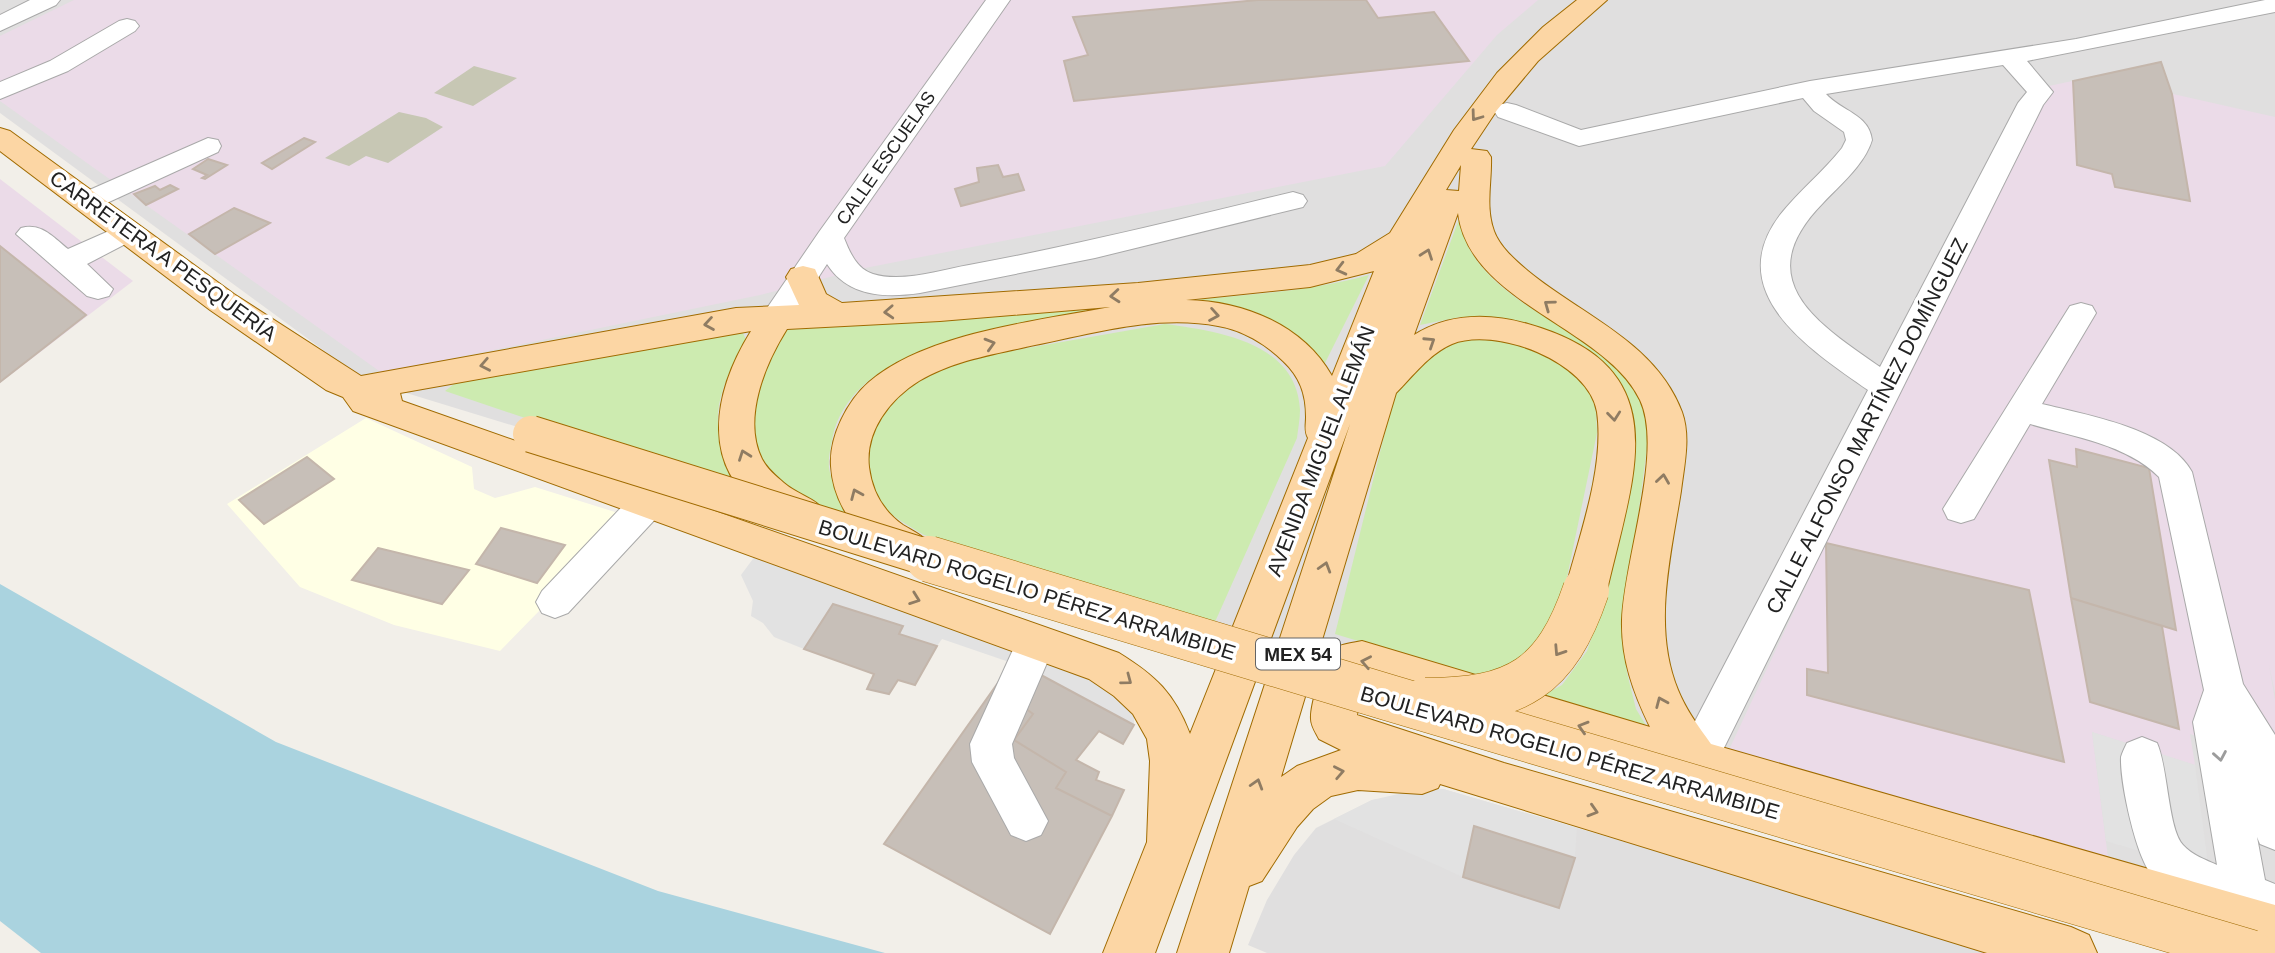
<svg xmlns="http://www.w3.org/2000/svg" width="2275" height="953" viewBox="0 0 2275 953" font-family="Helvetica,sans-serif">
<style>
.residential{fill:#e0dfdf}
.industrial{fill:#ebdbe8}
.education{fill:#ffffe5}
.construction{fill:#c7c7b4}
.grass{fill:#cdebb0}
.parking{fill:#e2e2e2}
.water{fill:#aad3df}
.building{fill:#c7bfb8;stroke:#c4b6ab;stroke-width:2}
.lines{fill:none;stroke-linecap:round;stroke-linejoin:round}
.minor-casing{stroke:#a9a9a9;stroke-width:2}
.major-casing{stroke:#a06b00;stroke-width:2}
.minor{fill:#fff;fill-rule:evenodd}
.major{fill:#fcd6a4;fill-rule:evenodd}
.major-bridge-far1-casing{stroke:#a06b00;stroke-width:38;stroke-linecap:butt}
.major-bridge-casing{stroke:#a06b00;stroke-width:47;stroke-linecap:butt}
.major-bridge-far1{stroke:#fcd6a4;stroke-width:36}
.major-bridge{stroke:#fcd6a4;stroke-width:46}
.oneway{stroke:#8f7c63}
.oneway2{stroke:#9c9c9c}
.labels{text-anchor:middle;stroke-width:7;stroke-linejoin:round;paint-order:stroke}
.far-street-label{font-size:18px;fill:#222;stroke:#fff}
.shield{fill:#fff;stroke:#646464;stroke-width:2}
.shield-label{font-size:19px;font-weight:bold;fill:#222}
.street-label{font-size:21px;fill:#222;stroke:#fff}
</style>
<rect width="100%" height="100%" fill="#f2efe9"/>
<path class="residential" d="M0 0H2275V953L1412 701 364 380 0 113Z
M1443 789 2007 953H1267L1248 945 1267 900 1294 855 1316 828 1372 800Z"/>
<path class="industrial" d="M74 0H1538L1497 35 1385 166 865 268 760 295 382 373 0 101V36Z
M2161 62 2173 94 2275 117V693L2269 665 2275 700V760L2190 734 2195 765 2092 732 2108 858 1727 754 1826 543 2049 86Z
M0 179 133 281 0 383Z"/>
<path class="education" d="M366 418 472 467 474 489 495 498 535 487 631 517 500 651 394 625 300 587 227 504Z"/>
<path class="construction" d="M474 66 517 78 473 106 434 93Z
M399 112 426 118 443 127 388 163 366 156 349 166 325 158Z"/>
<path class="grass" d="M1459 219C1462 229 1465 241 1470 250 1507 314 1597 329 1638 393 1644 402 1646 414 1650 424L1623 633 1627 673 1636 709 1655 740 1533 701 1562 685 1587 651 1606 595 1628 450 1574 345 1547 331 1498 319 1460 317 1420 325Z
M1369 275 1323 367 1231 313 960 339C908 354 848 377 833 435 831 445 828 458 829 468 833 492 850 515 863 535L827 521 754 459 746 395 782 331 798 327C926 319 1053 313 1180 301 1243 295 1308 292 1369 275Z
M1165 324C1217 331 1297 342 1300 410 1300 419 1298 429 1297 438L1215 622 924 535C871 504 875 502 862 444L906 382 965 359Z
M735 331 743 333 747 342C725 374 706 418 727 457 734 470 743 482 751 494L445 391 454 384 564 361Z
M1475 339 1508 341 1562 361 1590 388 1596 413 1597 433 1561 606 1526 660 1493 673 1474 676 1335 634 1394 396 1410 372 1446 342Z"/>
<path class="parking" d="M758 552 1022 645 1012 663 942 639 937 646 899 634 903 626 833 605 804 649 774 637 763 623 751 616 753 601 741 575Z
M1054 654 1134 700V725L1041 676Z
M2092 732 2195 765 2209 872 2106 841Z
M1443 789 1577 828 1575 858 1474 826 1463 877 1334 819 1372 800 1407 792Z"/>
<path class="water" d="M0 584 276 742 658 891 885 953H41L0 921Z"/>
<path class="building" d="M1258 0H1366L1378 18 1434 12 1469 61 1074 101 1064 61 1088 55 1073 17Z
M2161 62 2172 94 2190 201 2115 187 2112 174 2077 165 2073 81Z
M304 138 315 142 272 169 262 163Z
M208 159 227 165 205 179 202 178 207 175 193 169Z
M998 165 1003 177 1018 174 1024 190 961 206 955 189 979 182 977 168Z
M170 185 178 189 146 205 134 194 155 186 160 190Z
M234 208 270 223 215 254 189 234Z
M0 246 86 315 0 382Z
M2076 449 2149 468 2176 630 2071 598 2049 460 2077 467Z
M307 457 334 479 264 524 239 500Z
M501 528 565 545 537 583 476 564Z
M1826 543 2029 590 2064 762 1807 695V669L1828 673Z
M378 548 469 570 442 604 352 580Z
M2071 598 2162 626 2179 729 2090 702Z
M833 604 903 626 899 634 937 646 915 685 898 680 889 694 867 689 874 674 804 649Z
M1012 663 1021 705 1033 714 1014 740 1066 772 1056 788 1112 816 1050 934 884 844Z
M1041 675 1134 725 1123 744 1099 731 1076 760 1099 772 1096 780 1124 790 1112 816 1056 788 1066 772 1014 740 1033 714 1021 705Z
M1474 826 1575 858 1559 908 1463 877Z"/>
<g class="lines">
<defs>
<path id="minor" d="M30 0H60L56 5 0 31V15Z
M986 0H1010L844 238C850 253 857 269 873 274 902 283 940 270 969 265 1078 245 1185 218 1293 192L1303 195 1307 201 1303 207 1095 258 920 293C885 298 848 297 827 264L788 324 777 327 766 324 761 317 819 232Z
M2265 0H2275V12L2027 61 2053 92 2043 105 1711 774 1696 780 1681 774 1675 761 1681 748 1868 390C1811 350 1721 293 1780 215 1799 191 1823 172 1842 148L1846 140 1844 132 1814 111 1803 98 1579 146 1498 117 1494 111 1498 105 1507 103 1516 105 1581 130 1810 81 2076 39ZM2003 65 2027 92 2018 103 1880 367C1816 323 1748 279 1823 203 1840 185 1865 164 1872 140 1869 114 1841 111 1826 94Z
M127 19 135 21 139 26 135 31 68 71 0 99V82L50 61 119 21Z
M208 138 218 140 221 146 218 152 98 207 88 210 78 207 74 201 78 195Z
M127 223 137 226 141 232 137 238 87 264 113 289 109 296 98 299 87 296 16 234 21 228C41 222 53 237 68 249Z
M2081 303 2092 306 2096 313 2042 404C2087 415 2169 429 2192 472L2243 684 2275 735V850L2260 844 2257 837 2265 880 2275 884V928L2271 927 2266 938 2250 945 2234 938 2225 911C2202 903 2170 895 2153 876 2136 859 2120 782 2121 757 2122 753 2125 747 2127 743L2142 737 2157 743C2168 767 2168 829 2183 845 2192 855 2206 860 2217 865L2193 722 2204 690 2159 477C2126 444 2073 437 2030 424L1974 519 1961 523 1948 519 1943 509 2070 306Z
M647 490 660 494 665 504 660 514 568 613 555 618 542 613 536 602 542 591 634 494Z
M1036 626 1050 630 1056 642 1012 744 1014 758 1048 821 1041 835 1026 841 1011 835 972 762 970 744 1022 630Z"/>
<path id="major" d="M1577 0H1607L1538 61 1497 110 1471 149 1487 151 1491 157C1492 181 1485 207 1494 231 1500 247 1515 260 1528 271 1581 315 1656 342 1682 412 1691 437 1684 466 1681 491 1671 555 1652 627 1678 690 1686 710 1699 727 1711 744L2275 905V953H2267L1364 679 1357 715 1504 763 2071 927 2089 935 2097 953H1987L1440 784 1438 788 1422 794 1358 790 1331 796 1313 809 1297 827 1262 881 1249 886 1229 953H1177L1350 424 1155 953H1103L1147 842 1150 761 1147 739 1133 714 1114 696 1089 679 353 411 343 397 326 390 210 310 0 151V128L10 131 234 294 361 376 736 308 799 305 786 277 791 269 803 266 815 269 826 294 842 303 1138 283 1310 265 1356 254 1390 233 1454 130 1497 73 1543 27ZM1461 165 1459 191 1446 190ZM1458 213C1469 303 1606 328 1640 400 1664 451 1624 559 1622 620 1621 659 1633 692 1650 727L1362 641C1353 643 1338 644 1331 651 1323 660 1310 707 1311 719 1311 726 1316 733 1319 739L1341 750 1297 766 1281 777 1396 393C1413 376 1429 354 1452 344 1496 326 1589 362 1597 412 1605 467 1579 537 1565 590L1571 602 1586 607 1601 602 1607 590C1634 473 1680 367 1528 324 1490 313 1448 313 1414 335ZM1374 271 1332 376C1303 325 1244 301 1186 300L1310 287ZM1110 307C1037 321 926 333 869 382 847 401 829 437 831 466 833 504 858 537 889 556 896 560 905 566 913 567 918 567 924 564 928 562L934 551C927 537 916 533 903 525 883 511 872 491 869 467 865 431 890 399 919 381 954 360 996 354 1035 345 1094 333 1158 314 1218 326 1242 330 1266 344 1283 361 1300 377 1306 394 1306 417 1306 425 1304 431 1308 438L1190 734C1174 693 1156 676 1119 653L402 401 400 393 751 331C713 392 697 472 771 514 789 524 802 532 821 526L827 515C818 498 799 496 784 483 776 476 767 469 762 459 742 419 765 364 787 329L940 321Z"/>
</defs>
<use href="#minor" class="minor-casing"/>
<use href="#major" class="major-casing"/>
<use href="#minor" class="minor"/>
<use href="#major" class="major"/>
<defs>
<path id="major-bridge-far1" d="M531 434 935 560"/>
<path id="major-bridge" d="M929 559 1390 698 2251 953
M1425 701C1517 701 1556 678 1586 590"/>
</defs>
<use href="#major-bridge-far1" class="major-bridge-far1-casing"/>
<use href="#major-bridge" class="major-bridge-casing"/>
<use href="#major-bridge-far1" class="major-bridge-far1"/>
<use href="#major-bridge" class="major-bridge"/>
</g>
<defs><path id="oneway-chevron" d="M-2-3.5L2.5 0L-2 3.5" fill="none" stroke-width="1.6" stroke-linecap="round" stroke-linejoin="round" transform="scale(1.75)"/></defs>
<g class="oneway">
<use href="#oneway-chevron" transform="translate(1476 116) rotate(126)"/>
<use href="#oneway-chevron" transform="translate(1427 254) rotate(-70)"/>
<use href="#oneway-chevron" transform="translate(1341 269) rotate(166)"/>
<use href="#oneway-chevron" transform="translate(1115 296) rotate(175)"/>
<use href="#oneway-chevron" transform="translate(1549 305) rotate(-144)"/>
<use href="#oneway-chevron" transform="translate(889 312) rotate(177)"/>
<use href="#oneway-chevron" transform="translate(1214 315) rotate(10)"/>
<use href="#oneway-chevron" transform="translate(709 324) rotate(171)"/>
<use href="#oneway-chevron" transform="translate(1430 342) rotate(-33)"/>
<use href="#oneway-chevron" transform="translate(990 344) rotate(-16)"/>
<use href="#oneway-chevron" transform="translate(485 365) rotate(169)"/>
<use href="#oneway-chevron" transform="translate(1614 416) rotate(84)"/>
<use href="#oneway-chevron" transform="translate(744 455) rotate(-110)"/>
<use href="#oneway-chevron" transform="translate(1663 479) rotate(-82)"/>
<use href="#oneway-chevron" transform="translate(856 494) rotate(-113)"/>
<use href="#oneway-chevron" transform="translate(1325 567) rotate(-73)"/>
<use href="#oneway-chevron" transform="translate(915 599) rotate(20)"/>
<use href="#oneway-chevron" transform="translate(1559 651) rotate(123)"/>
<use href="#oneway-chevron" transform="translate(1366 662) rotate(-169)"/>
<use href="#oneway-chevron" transform="translate(1127 680) rotate(37)"/>
<use href="#oneway-chevron" transform="translate(1661 702) rotate(-113)"/>
<use href="#oneway-chevron" transform="translate(1583 727) rotate(-163)"/>
<use href="#oneway-chevron" transform="translate(1339 772) rotate(-11)"/>
<use href="#oneway-chevron" transform="translate(1257 784) rotate(-73)"/>
<use href="#oneway-chevron" transform="translate(1593 811) rotate(17)"/>
</g>
<use class="oneway2" href="#oneway-chevron" transform="translate(2220 756) rotate(80)"/>
<g class="labels">
<g class="far-street-label">
<text transform="translate(886 158) rotate(-55)" y="6">CALLE ESCUELAS</text>
</g>
<rect class="shield" x="1256" y="638.5" width="84" height="31" rx="5"/>
<g class="shield-label">
<text x="1298" y="661">MEX 54</text>
</g>
<g class="street-label">
<text transform="translate(163 256) rotate(36)" y="7">CARRETERA A PESQUERÍA</text>
<text transform="translate(1867 426) rotate(-63)" y="7">CALLE ALFONSO MARTÍNEZ DOMÍNGUEZ</text>
<text transform="translate(1321 451) rotate(-69)" y="7">AVENIDA MIGUEL ALEMÁN</text>
<text transform="translate(1027 590) rotate(17)" y="7">BOULEVARD ROGELIO PÉREZ ARRAMBIDE</text>
<text transform="translate(1570 753) rotate(16)" y="7">BOULEVARD ROGELIO PÉREZ ARRAMBIDE</text>
</g>
</g>
</svg>
